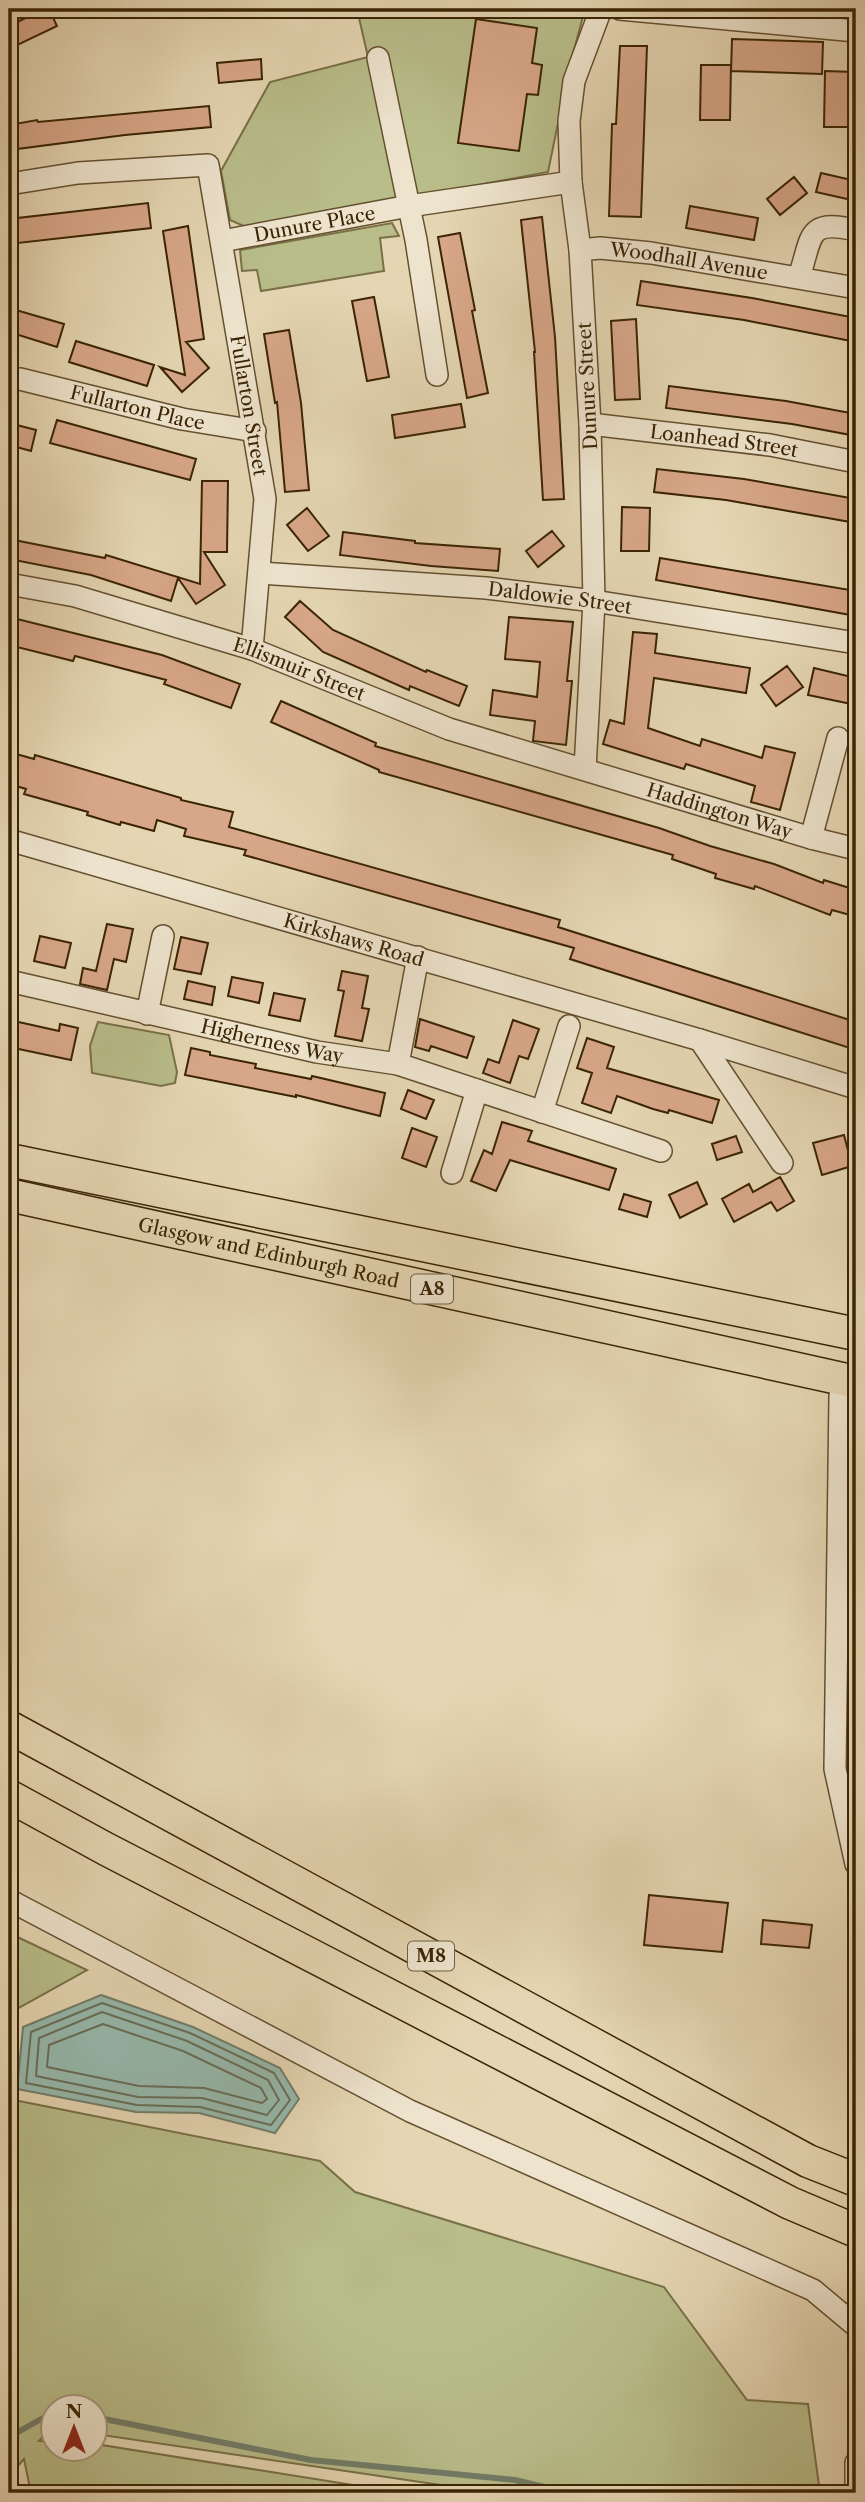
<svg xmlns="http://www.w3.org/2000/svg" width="865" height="2502" viewBox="0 0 865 2502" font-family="'Libre Caslon Text',serif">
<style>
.green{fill:#b8bd8a;stroke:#797047;stroke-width:2}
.water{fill:#96b9ad;stroke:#717d69;stroke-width:2}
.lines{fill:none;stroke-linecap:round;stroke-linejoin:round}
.shore{stroke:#686e58;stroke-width:2}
.stream{stroke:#717d69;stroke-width:6}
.building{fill:#d8a789;stroke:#3a2404;stroke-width:2}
.minor-casing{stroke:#655030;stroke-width:24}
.highway-casing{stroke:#3a2404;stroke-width:35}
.minor{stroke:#eee4ce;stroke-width:21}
.highway{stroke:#e5d6b3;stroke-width:32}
.labels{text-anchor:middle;stroke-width:5;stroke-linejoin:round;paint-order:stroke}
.shield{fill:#eee4ce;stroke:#705e41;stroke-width:2}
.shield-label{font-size:18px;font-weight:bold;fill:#3a2404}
.street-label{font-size:19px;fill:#3a2404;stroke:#eee4ce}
</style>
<rect width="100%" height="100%" fill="#e5d6b3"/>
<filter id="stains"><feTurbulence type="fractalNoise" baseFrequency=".00286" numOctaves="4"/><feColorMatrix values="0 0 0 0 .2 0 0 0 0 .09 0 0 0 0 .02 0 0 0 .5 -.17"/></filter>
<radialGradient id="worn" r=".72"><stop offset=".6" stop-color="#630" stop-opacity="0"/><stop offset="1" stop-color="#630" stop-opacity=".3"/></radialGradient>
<path class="green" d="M357 9H585L570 65 548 172 248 228 230 220 221 171 270 82 368 57Z
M392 223 399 236 380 238 384 271 261 291 257 270 242 271 240 250Z
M98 1022 169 1035 177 1072 175 1083 161 1086 92 1073 90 1046Z
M9 1933 87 1970 17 2009 9 2041Z
M9 2099 320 2161 355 2192 664 2287 747 2400 808 2404 820 2493H495L95 2434 94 2408H52V2427L39 2441 52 2442V2450H94L95 2444 403 2493H31L24 2459 9 2476Z"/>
<path class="water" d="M101 1995 193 2027 280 2068 299 2099 275 2133 199 2113 136 2112 17 2089 23 2027Z"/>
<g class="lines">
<path class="shore" d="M102 2003 190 2033 274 2073 290 2100 271 2125 200 2107 137 2105 26 2083 31 2032Z
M102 2012 187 2041 268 2080 279 2100 267 2115 202 2098 138 2097 36 2076 39 2038Z
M103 2024 183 2051 261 2088 267 2099 262 2103 204 2088 139 2086 47 2067 49 2045Z"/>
<path class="stream" d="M94 2417 311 2460 515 2480 569 2493
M9 2437 52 2413"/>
</g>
<path class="building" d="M44 9H49L57 26 9 49V26Z
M476 19 537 28 532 63 542 65 538 95 527 94 519 151 458 143Z
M732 39 823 42 822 74 731 71Z
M620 46H647L641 217 609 216 612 124H616Z
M261 59 262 79 219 83 217 63Z
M701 65H731L730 120H700Z
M825 71 854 72 853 127H824Z
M209 106 211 127 125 135 9 150V125L37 120 38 122Z
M821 173 856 181V201L816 192Z
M794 177 807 193 780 215 767 199Z
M148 203 151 228 9 244V219Z
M690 206 758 218 754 240 686 228Z
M542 217 555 337 564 499 543 500 534 352H535L521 220Z
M188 226 204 339 186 342 209 368 182 392 160 367 185 375 163 231Z
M460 233 475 310 472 311 488 393 467 398 438 237Z
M641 281 752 298 856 318V342L744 320 637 305Z
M374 297 389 377 367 381 352 301Z
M9 308 64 324 57 347 9 332Z
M636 319 640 399 615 400 611 321Z
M289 330 301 403 309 490 285 492 277 402 275 403 264 334Z
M76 341 154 365 147 386 69 362Z
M669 386 786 401 856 414V436L792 424 666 408Z
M461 404 465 427 395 438 392 415Z
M57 420 196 459 190 480 50 443Z
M9 423 36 430 31 451 9 445Z
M657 469 744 479 856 499V523L726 500 654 492Z
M202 481H228L227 552H204L225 585 196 604 178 578 171 601 91 575 9 559V539L105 558 106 555 200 584Z
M622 507 650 508 649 551H621Z
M307 508 329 536 308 551 287 525Z
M552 531 564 546 538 567 526 551Z
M343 532 415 541V543L500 549 498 571 431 566 340 555Z
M660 558 856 591V616L656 580Z
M300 601 333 630 426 672 427 670 467 686 459 706 410 686 409 690 323 652 285 617Z
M509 617 573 622 567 681H572L566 745 533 741 535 721 490 715 493 690 537 697 540 662 505 659Z
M13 618 162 655 240 684 231 708 164 684 166 680 75 656 73 661 9 645Z
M633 632 657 634 655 653 750 668 746 693 654 678 648 728 700 746 702 739 762 758 765 746 795 753 780 810 751 802 755 786 686 764 684 769 603 744 610 720 624 724Z
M787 666 803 687 776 706 761 685Z
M814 668 856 678V705L808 695Z
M281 701 376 743 375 746 659 828 710 846 774 864 823 883 824 880 856 890 850 915 832 910 830 915 755 886 754 889 715 878 716 874 672 859 673 855 379 772V770L271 722Z
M9 752 34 759 35 755 181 798V800L233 812 229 827 560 920 558 927 856 1022V1050L570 959 574 948 244 855 246 850 184 836 186 829 157 820 154 831 121 822 120 825 87 815 88 812 24 794 26 789 9 784Z
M107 924 133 929 126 962 114 959 107 990 80 984 83 968 96 971Z
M40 936 71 943 65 968 34 961Z
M181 937 208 943 201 974 174 969Z
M342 971 368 976 362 1008 369 1009 362 1041 335 1036 344 991 338 990Z
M232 977 263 983 259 1003 228 996Z
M188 981 215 987 212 1005 184 999Z
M274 993 305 999 300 1021 269 1015Z
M420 1019 474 1037 467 1058 431 1046 429 1051 415 1047Z
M513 1020 539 1029 528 1059 519 1056 510 1083 483 1073 488 1059 499 1063Z
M14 1021 59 1031 60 1024 78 1028 71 1060 9 1047Z
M587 1038 614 1047 607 1068 719 1100 712 1123 669 1110 668 1113 653 1109 617 1096 611 1113 582 1103 592 1073 577 1068Z
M191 1048 210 1052V1055L256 1064 255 1068 311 1079 312 1076 385 1093 380 1116 296 1095V1097L185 1075Z
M408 1090 434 1100 426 1119 401 1109Z
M502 1122 532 1131 528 1141 616 1169 609 1190 510 1160 496 1191 471 1181 484 1150 492 1154Z
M412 1128 437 1137 426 1167 402 1158Z
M844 1135 852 1166 822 1175 813 1143Z
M736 1136 742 1152 717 1160 712 1144Z
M780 1177 794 1201 777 1211 771 1202 734 1222 722 1199 749 1184 753 1192Z
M697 1182 707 1204 680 1218 669 1195Z
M624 1194 651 1202 647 1217 619 1209Z
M649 1895 728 1903 722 1952 644 1945Z
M763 1920 812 1925 809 1948 761 1944Z"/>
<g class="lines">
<defs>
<g id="minor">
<path d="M620 9 856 31"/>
<path d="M378 58 416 240 437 375"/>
<path id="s1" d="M9 184 78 173 208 165 265 499 252 649"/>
<path id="s2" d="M222 241 409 206 571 182"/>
<path id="s3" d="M580 250 600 248 651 253 856 288"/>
<path d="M799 277C813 235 806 219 856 230"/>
<path id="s4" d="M20 379 182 419 255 431"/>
<path id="s5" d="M590 424 770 445 856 462"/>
<path id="s6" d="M260 573 486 588 594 601 856 643"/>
<path id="s7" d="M9 584 75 596 252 649 449 729 811 838 856 849"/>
<path d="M585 769 594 601 590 424 580 250 571 182 569 121 574 81 601 9"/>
<path d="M811 838 838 738"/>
<path id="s8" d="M9 840 700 1040 856 1088"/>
<path d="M418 957 398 1064 661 1151"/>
<path id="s9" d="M9 981 317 1052 398 1064"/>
<path d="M147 1014 163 936"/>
<path d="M700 1040 782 1163"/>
<path d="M542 1112 569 1026"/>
<path d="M452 1173 477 1090"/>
<path d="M843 1379 840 1396 835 1769 856 1864"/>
<path d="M9 1900 410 2111 813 2290 856 2326"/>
<path d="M856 2463V2490"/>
</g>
<g id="highway">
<path d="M9 1160 856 1334"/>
<path id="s10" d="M9 1195 856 1382"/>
<path d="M9 1727 808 2161 856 2180"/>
<path d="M9 1796 106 1849 790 2203 856 2231"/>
</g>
</defs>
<use href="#minor" class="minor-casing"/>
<use href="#highway" class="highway-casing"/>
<use href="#minor" class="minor"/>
<use href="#highway" class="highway"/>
</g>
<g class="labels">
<g class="shield">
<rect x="411" y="1274.5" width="42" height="29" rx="5"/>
<rect x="408" y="1941.5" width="46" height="29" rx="5"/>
</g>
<g class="shield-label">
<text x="432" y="1295">A8</text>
<text x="431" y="1962">M8</text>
</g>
<g class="street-label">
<text dy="7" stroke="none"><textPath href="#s2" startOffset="94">Dunure Place</textPath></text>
<text dy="7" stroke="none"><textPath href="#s3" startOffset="110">Woodhall Avenue</textPath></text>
<text transform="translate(587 386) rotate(-93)" y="7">Dunure Street</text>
<text dy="7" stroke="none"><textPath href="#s4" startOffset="121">Fullarton Place</textPath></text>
<text dy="7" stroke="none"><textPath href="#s1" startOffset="444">Fullarton Street</textPath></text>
<text dy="7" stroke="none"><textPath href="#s5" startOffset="135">Loanhead Street</textPath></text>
<text dy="7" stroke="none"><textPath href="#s6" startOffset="301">Daldowie Street</textPath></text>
<text dy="7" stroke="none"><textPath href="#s7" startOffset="303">Ellismuir Street</textPath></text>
<text dy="7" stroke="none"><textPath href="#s7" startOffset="747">Haddington Way</textPath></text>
<text dy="7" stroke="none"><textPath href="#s8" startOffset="359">Kirkshaws Road</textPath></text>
<text dy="7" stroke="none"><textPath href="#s9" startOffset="270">Higherness Way</textPath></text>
<text dy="7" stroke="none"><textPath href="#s10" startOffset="266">Glasgow and Edinburgh Road</textPath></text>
</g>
</g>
<rect width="865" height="2502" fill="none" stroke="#e5d6b3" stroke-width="35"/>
<rect x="10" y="10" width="844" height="2481" fill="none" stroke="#3a2404" stroke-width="3.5"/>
<rect x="18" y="18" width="830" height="2467" fill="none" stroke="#3a2404" stroke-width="2"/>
<g transform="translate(74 2428)"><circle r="33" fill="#eee4ce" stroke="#a6977d" stroke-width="2"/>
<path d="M0-5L12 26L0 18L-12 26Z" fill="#8f2418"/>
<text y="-10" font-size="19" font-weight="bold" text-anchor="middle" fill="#3a2404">N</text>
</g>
<rect width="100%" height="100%" filter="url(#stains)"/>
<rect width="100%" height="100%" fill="url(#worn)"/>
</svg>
